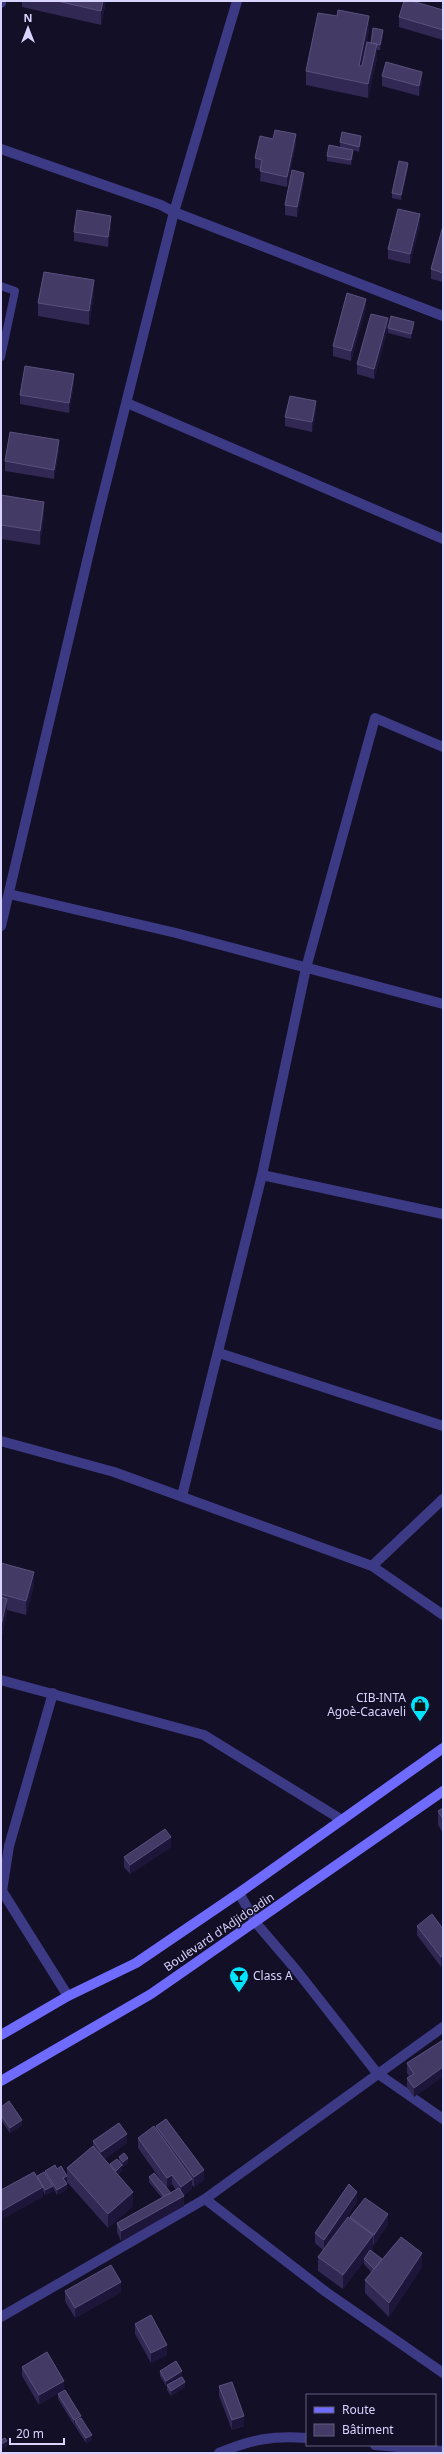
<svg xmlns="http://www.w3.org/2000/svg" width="444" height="2454" viewBox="0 0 444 2454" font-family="'Noto Sans',sans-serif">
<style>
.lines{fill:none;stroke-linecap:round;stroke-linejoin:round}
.service{stroke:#3d3a85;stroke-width:8}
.minor{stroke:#3d3a85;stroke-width:10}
.tertiary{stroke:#3d3a85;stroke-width:10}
.secondary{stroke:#6f6bff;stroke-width:10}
.wall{fill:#312854;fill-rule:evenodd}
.shaded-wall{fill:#1d163a}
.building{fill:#433a66;stroke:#5a527e}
.labels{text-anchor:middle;stroke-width:3;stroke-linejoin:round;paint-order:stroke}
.poi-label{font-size:12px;fill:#d9d4ff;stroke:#130f26;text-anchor:end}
.street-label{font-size:12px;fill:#d9d4ff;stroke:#130f26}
</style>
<rect width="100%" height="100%" fill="#130f26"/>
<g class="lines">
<path class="service" d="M1 286 15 291 1 357"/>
<path class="minor" d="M1 3V1
M1 149 161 205 174 212 443 316
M127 403 443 539
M9 894 176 933 443 1004
M262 1175 443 1214
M219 1353 443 1426
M1 1441 114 1472 372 1566 443 1615
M182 1496 262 1175 306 968 375 718 443 747
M372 1566 443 1499
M1 1680 204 1735 342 1820
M53 1693 9 1846 2 1891 68 1996
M239 1893 256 1923 297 1971 377 2073 443 2119
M205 2199 326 2292 443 2373
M1 2317 205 2199 443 2027
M375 2445 443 2451
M219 2453C251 2440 272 2435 307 2438"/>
<path class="tertiary" d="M1 926 96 523 174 212 237 1"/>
<path class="secondary" d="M1 2035 68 1996 136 1963 239 1893 443 1748
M1 2081 151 1994 443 1791"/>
</g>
<path class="wall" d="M22 1H106L101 25 22 7Z
M443 10V40L399 27V17Z
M369 30 362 66 371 43 383 35 380 50H377V58L368 98 306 85V71Z
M382 76 422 82 419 96 382 86Z
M443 100V113H442V103Z
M361 141 359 152 353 150V155L351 165 327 161V156L340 147V142Z
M296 144 287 187 260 181 261 169 255 168V158Z
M408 168 401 200 392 198V193Z
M304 182 297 217 285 215V205Z
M420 224 410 264 388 259V249Z
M111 226 108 247 74 241V232Z
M443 226V282L431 279V269Z
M94 294 89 325 38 316V303Z
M366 308 351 361 333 356V346Z
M414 327 411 339 388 333V328L374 379 357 374V364L388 328Z
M74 383 69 413 20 404V395Z
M316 411 312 432 285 426V417Z
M59 450 54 479 5 471V461Z
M1 495 44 516 40 545 1 539Z
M1 1563 34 1585 26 1615 7 1610V1613L1 1640Z
M443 1808V1833L438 1825V1811Z
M171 1847 130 1874 124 1867V1857Z
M417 1926 443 1929 441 1967 417 1935Z
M443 2040 414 2097 407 2087V2078L409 2076 407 2073V2063Z
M1 2107 22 2125 10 2133 1 2120Z
M156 2126 204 2180 194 2187 192 2185V2189L184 2195V2206L121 2241 117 2232V2223L162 2198 149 2182V2177L165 2186 138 2148V2138L156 2129ZM172 2184 176 2190 171 2193 167 2188Z
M93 2141 127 2143 104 2159 110 2166V2164L119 2161V2157L128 2163 123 2167 122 2166V2170L118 2174 133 2206 108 2228 67 2182V2168L93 2146Z
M57 2169 67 2181 65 2182 67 2189 57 2195 53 2188V2191L45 2195 43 2191V2197L37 2176 45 2174V2171Z
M357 2202 326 2247 350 2218V2217L388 2224 374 2245 373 2244V2249L372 2251 382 2259 422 2267 389 2317 365 2293V2280L371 2272 364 2264V2261L343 2289 318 2271V2257L323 2250 315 2243V2233Z
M65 2291 121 2292 75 2318 65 2301Z
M135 2324 167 2355 151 2363 135 2334Z
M47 2352 39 2405 22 2376V2367Z
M160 2371 182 2376V2377L185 2387 171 2396 167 2390V2386H166L160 2376Z
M219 2386 244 2426 232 2430 219 2396Z
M58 2394 81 2418 92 2440 86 2443 75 2426V2424L74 2425 58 2399Z"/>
<path class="shaded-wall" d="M103 1H106L101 25V11Z
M369 16V30L359 80V66Z
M383 30V35L380 50V45Z
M377 44V58L368 98V84Z
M422 72V82L419 96V86Z
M296 134V144L287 187V177Z
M361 136V141L359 152V147Z
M353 150V155L351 165V160Z
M408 163V168L401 200V195Z
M304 173V182L297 217V207Z
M420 214V224L410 264V254Z
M111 216V226L108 247V237Z
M94 280V294L89 325V311Z
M366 299V308L351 361V351Z
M388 318V328L374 379V369Z
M414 322V327L411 339V334Z
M74 374V383L69 413V403Z
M316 401V411L312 432V422Z
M59 440V450L54 479V470Z
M44 502V516L40 545V531Z
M34 1572V1585L26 1615V1601Z
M7 1599V1613L1 1640V1626Z
M171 1837V1847L130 1874V1865Z
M443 1956V1966L441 1967V1957Z
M443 2067V2077L414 2097V2088Z
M22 2120V2125L10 2133V2128Z
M127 2134V2143L101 2162V2152Z
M128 2158V2163L123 2167V2162Z
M122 2165V2170L116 2176V2171Z
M204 2170V2180L194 2187V2177Z
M172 2175V2184L167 2188V2178Z
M67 2176V2181L63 2183V2178Z
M192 2179V2189L181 2197V2187Z
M67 2184V2189L57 2195V2190Z
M53 2186V2191L45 2195V2190Z
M43 2187V2197L1 2220V2211Z
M133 2192V2206L108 2228V2214Z
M357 2192V2202L324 2250V2240Z
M184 2196V2206L121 2241V2231Z
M388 2214V2224L374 2245V2235Z
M373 2235V2249L365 2260 364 2259V2261L343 2289V2275Z
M422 2253V2267L389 2317V2303Z
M121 2282V2292L75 2318V2308Z
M167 2345V2355L151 2363V2353Z
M182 2371V2376L166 2386V2381Z
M64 2381V2390L39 2405V2395Z
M185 2382V2387L171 2396V2391Z
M81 2416V2421H75V2424L74 2425V2420Z
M244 2416V2426L232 2430V2420Z
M92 2435V2440L86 2443V2438Z
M7 2441V2446L1 2449V2444Z"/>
<path class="building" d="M57 1H103L101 11Z
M404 1H412L443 10V30L399 17Z
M338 10 369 16 359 66H362L367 42 377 44 368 84 306 71 318 13 337 16Z
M373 28 383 30 380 45 371 43Z
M386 62 422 72 419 86 382 76Z
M275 130 296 134 287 177 260 171 262 160 255 158 260 136 273 139Z
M342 132 361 136 359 147 340 142Z
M329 145 353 150 351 160 327 156Z
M399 161 408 163 401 195 392 193Z
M292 170 304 173 297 207 285 205Z
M398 209 420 214 410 254 388 249Z
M77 210 111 216 108 237 74 232Z
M443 226V273L431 269Z
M44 272 94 280 89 311 38 303Z
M347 293 366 299 351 351 333 346Z
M371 314 388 318 374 369 357 364Z
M391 316 414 322 411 334 388 328Z
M25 366 74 374 69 403 20 395Z
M290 396 316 401 312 422 285 417Z
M10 432 59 440 54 470 5 461Z
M1 495 44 502 40 531 1 525Z
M1 1563 34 1572 26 1601 1 1594Z
M1 1597 7 1599 1 1626Z
M443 1808V1819L438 1811Z
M165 1829 171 1837 130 1865 124 1857Z
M432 1914 443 1929V1956L441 1957 417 1926Z
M443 2040V2067L414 2088 407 2078 414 2074 407 2063Z
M9 2101 22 2120 10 2128 1 2115V2107Z
M166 2119 204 2170 194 2177 156 2126Z
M119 2123 127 2134 101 2152 93 2141Z
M154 2126 192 2179 181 2187 172 2175 167 2178 138 2138Z
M93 2146 133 2192 108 2214 67 2168Z
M124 2153 128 2158 123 2162 119 2157Z
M117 2159 122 2165 116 2171 110 2164Z
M55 2165 57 2169 61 2166 67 2176 63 2178 67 2184 57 2190 45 2171Z
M34 2172 43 2187 1 2211V2190Z
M44 2172 53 2186 45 2190 37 2176Z
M154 2173 171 2193 164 2196 149 2177Z
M349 2184 357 2192 324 2240 315 2233Z
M179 2188 184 2196 121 2231 117 2223Z
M365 2198 388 2214 374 2235 350 2217Z
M348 2217 373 2235 343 2275 318 2257Z
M401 2237 422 2253 389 2303 365 2280Z
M370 2250 382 2259 374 2269 364 2259Z
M111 2265 121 2282 75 2308 65 2291Z
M151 2315 167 2345 151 2353 135 2324Z
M47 2352 64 2381 39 2395 22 2367Z
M176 2361 182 2371 166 2381 160 2371Z
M182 2377 185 2382 171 2391 167 2385Z
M232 2382 244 2416 232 2420 219 2386Z
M65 2390 81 2416 74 2420 58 2394Z
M81 2418 92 2435 86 2438 75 2421Z
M5 2438 7 2441 1 2444V2440Z"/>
<defs>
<symbol id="shop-pin" viewBox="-11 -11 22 30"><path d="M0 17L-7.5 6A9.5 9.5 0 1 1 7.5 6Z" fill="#00e5ff" stroke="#130f26"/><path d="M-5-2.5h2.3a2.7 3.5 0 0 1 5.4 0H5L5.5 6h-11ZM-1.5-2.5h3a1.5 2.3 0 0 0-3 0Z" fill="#111"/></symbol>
<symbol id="bar-pin" viewBox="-11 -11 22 30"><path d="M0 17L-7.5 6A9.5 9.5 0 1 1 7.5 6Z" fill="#00e5ff" stroke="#130f26"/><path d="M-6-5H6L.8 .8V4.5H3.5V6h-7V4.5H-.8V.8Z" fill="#111"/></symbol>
</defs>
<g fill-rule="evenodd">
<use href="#shop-pin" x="409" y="1694" width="22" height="30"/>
<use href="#bar-pin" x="228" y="1965" width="22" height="30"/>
</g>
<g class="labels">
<g class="poi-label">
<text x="406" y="1702">CIB-INTA<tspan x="406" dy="14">Agoè-Cacaveli</tspan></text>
<text x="253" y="1980" text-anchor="start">Class A</text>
</g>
<g class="street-label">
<text transform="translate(219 1932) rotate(-34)" y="4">Boulevard d'Adjidoadin</text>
</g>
</g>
<rect width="444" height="2454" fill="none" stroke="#d9d4ff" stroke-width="4"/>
<rect x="306" y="2394" width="130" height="52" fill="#130f26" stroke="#625e7d"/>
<rect x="314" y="2407" width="20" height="6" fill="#6f6bff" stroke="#625e7d"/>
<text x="342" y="2414" font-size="12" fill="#d9d4ff">Route</text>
<rect x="314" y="2424" width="20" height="12" fill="#433a66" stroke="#625e7d"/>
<text x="342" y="2434" font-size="12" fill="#d9d4ff">Bâtiment</text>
<g transform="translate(28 28)" stroke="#130f26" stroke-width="3" paint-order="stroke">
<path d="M0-3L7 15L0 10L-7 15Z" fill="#d9d4ff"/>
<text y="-6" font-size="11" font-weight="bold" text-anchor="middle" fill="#d9d4ff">N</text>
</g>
<path d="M10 2438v6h54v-6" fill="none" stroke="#d9d4ff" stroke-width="2"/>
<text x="16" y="2438" font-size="12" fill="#d9d4ff" stroke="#130f26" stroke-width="3" paint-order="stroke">20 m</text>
</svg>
